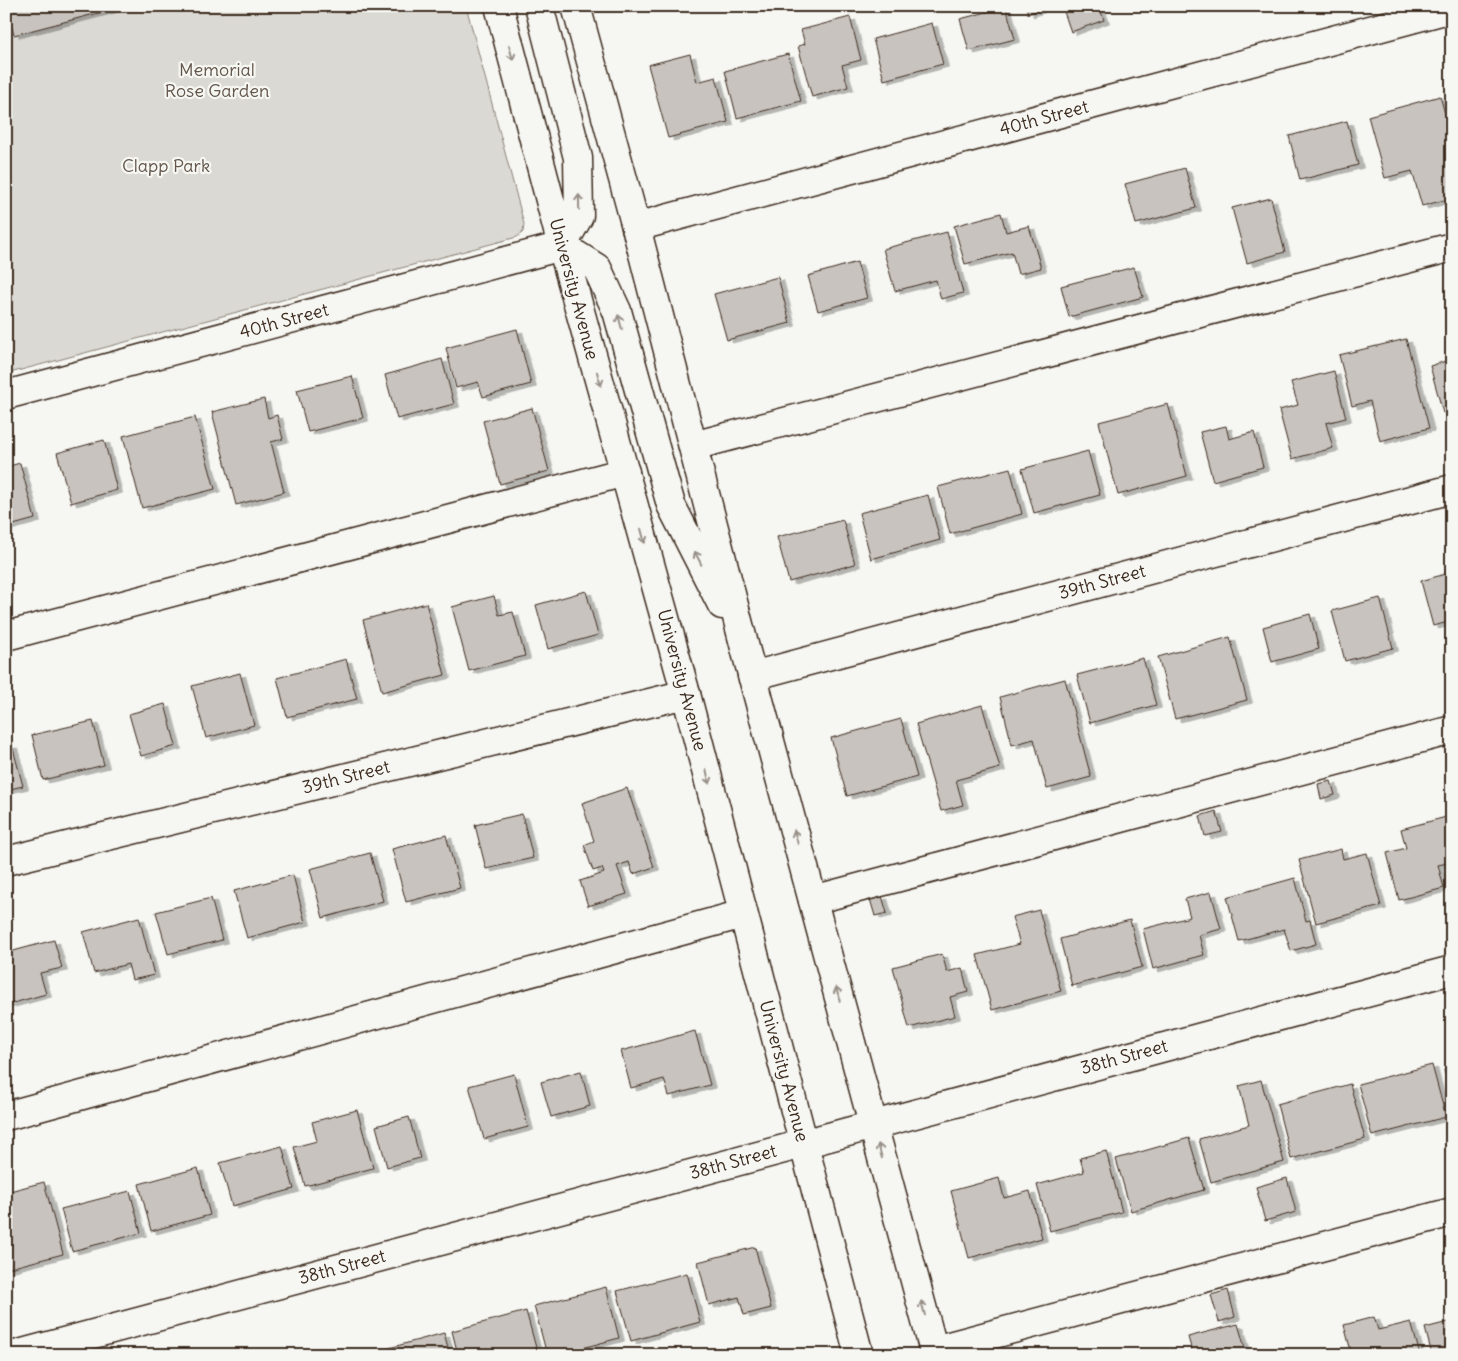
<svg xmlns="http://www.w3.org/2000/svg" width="1458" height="1361" viewBox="0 0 1458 1361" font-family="Delius,sans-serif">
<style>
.green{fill:#dad9d3;stroke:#8a8278}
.building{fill:#c8c3be;stroke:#3b2a1e;filter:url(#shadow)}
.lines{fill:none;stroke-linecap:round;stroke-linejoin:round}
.minor-casing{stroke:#3b2a1e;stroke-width:31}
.major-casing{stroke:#3b2a1e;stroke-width:31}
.minor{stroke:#f6f6f2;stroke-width:28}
.major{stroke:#f6f6f2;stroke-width:28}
.oneway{stroke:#989088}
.labels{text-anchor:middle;stroke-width:4.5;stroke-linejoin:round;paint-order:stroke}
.park-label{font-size:18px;fill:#63564b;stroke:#f6f6f2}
.street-label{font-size:18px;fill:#3b2a1e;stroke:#f6f6f2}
</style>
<defs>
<filter id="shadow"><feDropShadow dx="5.5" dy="3" stdDeviation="0" flood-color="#0004"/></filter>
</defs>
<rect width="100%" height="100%" fill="#f6f6f2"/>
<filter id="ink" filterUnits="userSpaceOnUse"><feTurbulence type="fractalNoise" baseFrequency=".02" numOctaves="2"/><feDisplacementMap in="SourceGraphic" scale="10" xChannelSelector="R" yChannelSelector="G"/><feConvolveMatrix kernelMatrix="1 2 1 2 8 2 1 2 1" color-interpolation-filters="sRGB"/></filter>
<g filter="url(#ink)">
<path class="green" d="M6 6H466L524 224 523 232 517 237 6 374Z"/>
<path class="building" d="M6 6H125L14 35Z
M1026 6H1048L1028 14Z
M1062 6H1099L1104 20 1071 32Z
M1006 7 1015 39 969 51 960 19Z
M850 17 861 60 842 65 848 87 812 97 798 46 805 44 801 30Z
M932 23 943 64 884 80 873 39Z
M690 54 697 82 716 77 728 122 668 138 648 65Z
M788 54 801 101 737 118 725 71Z
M1440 96 1452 138V198L1422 206 1412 171 1385 178 1368 116Z
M1347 121 1358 165 1300 180 1289 136Z
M1185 168 1196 208 1136 224 1125 184Z
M1271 198 1285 252 1247 263 1232 208Z
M1001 213 1006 232 1029 226 1041 268 1018 274 1012 252 965 264 954 226Z
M947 232 963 293 941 299 936 280 895 291 883 249Z
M857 262 867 298 818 311 808 276Z
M1134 267 1143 297 1069 317 1061 286Z
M778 277 790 323 727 340 714 294Z
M517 329 531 384 483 397 478 382 456 388 446 348Z
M1406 339 1429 428 1380 441 1370 401 1352 406 1339 355Z
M442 359 454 404 397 419 385 375Z
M1452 359V411L1443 413 1430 366Z
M1334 371 1346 418 1326 423 1333 448 1292 459 1279 410 1298 405 1291 382Z
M352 376 363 418 308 432 297 390Z
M264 399 268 418 277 415 283 439 271 442 284 492 236 505 212 412Z
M1168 404 1187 476 1118 495 1099 422Z
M532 408 549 471 500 484 483 421Z
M195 417 215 489 142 508 123 436Z
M1226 426 1229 439 1254 432 1263 467 1213 481 1200 432Z
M104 440 117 490 71 503 57 453Z
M1088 451 1100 495 1034 513 1022 469Z
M20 463 35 519 6 527V467Z
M1010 468 1022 514 950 534 938 487Z
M928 495 940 540 871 559 859 513Z
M843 520 855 564 789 582 777 537Z
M1452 572V621L1433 626 1421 581Z
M586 591 598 635 548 649 536 605Z
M494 596 499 615 513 612 525 656 469 671 452 607Z
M1380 598 1393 648 1345 661 1332 611Z
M426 603 445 675 382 692 363 620Z
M1310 614 1319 649 1272 662 1263 627Z
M1230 637 1247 700 1175 719 1158 657Z
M1143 658 1156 705 1090 723 1077 675Z
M346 659 357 699 287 717 277 678Z
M240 673 254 725 206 738 192 686Z
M1065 679 1091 777 1047 789 1034 739 1012 745 1000 697Z
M165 704 176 746 141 756 129 714Z
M982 705 1000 768 956 780 963 805 941 811 916 724Z
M901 719 917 777 847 796 831 738Z
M93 721 104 765 43 780 32 735Z
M12 745 23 786 6 790V746Z
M1331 781 1335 795 1321 799 1318 784Z
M627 788 654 867 633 874 629 862 617 866 627 894 588 906 580 881 604 873 602 868 593 871 584 845 594 841 582 803Z
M1216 811 1222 832 1205 836 1200 816Z
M522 814 533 858 486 869 475 825Z
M1450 816 1452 823V862L1438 865 1444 888 1399 900 1387 853 1406 848 1401 829Z
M446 835 460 888 406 902 392 849Z
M1341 849 1343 859 1367 853 1381 906 1316 923 1299 860Z
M370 853 383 901 323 918 310 869Z
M293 875 305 922 247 938 234 891Z
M1295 878 1306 921 1310 920 1316 944 1291 951 1284 929 1239 941 1227 897Z
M1211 892 1221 929 1199 935 1204 955 1153 969 1143 929 1190 917 1185 899Z
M882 896 887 913 875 916 870 899Z
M211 898 222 940 168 954 156 912Z
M1039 910 1061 991 992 1010 977 955 1020 944 1012 917Z
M139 917 154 975 132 980 128 964 94 973 83 932Z
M1130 920 1142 967 1072 986 1060 939Z
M54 940 62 968 40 973 46 994 6 1005V953Z
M942 954 947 972 962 968 968 992 950 997 955 1016 909 1028 893 967Z
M695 1031 710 1085 669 1096 664 1079 631 1088 621 1051Z
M1432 1065 1446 1117 1372 1136 1358 1084Z
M1452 1068V1100L1444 1070Z
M581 1071 590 1106 551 1117 541 1082Z
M514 1074 528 1127 484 1139 469 1086Z
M1261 1080 1284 1162 1211 1182 1199 1139 1249 1125 1239 1086Z
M1350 1084 1365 1139 1291 1159 1277 1104Z
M357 1110 373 1168 305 1186 294 1147 317 1141 312 1122Z
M409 1117 420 1158 387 1167 376 1126Z
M1189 1138 1204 1190 1131 1211 1116 1159Z
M282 1146 294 1189 232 1206 220 1163Z
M1106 1151 1122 1212 1050 1231 1037 1185 1084 1172 1080 1158Z
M198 1168 210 1215 151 1231 139 1184Z
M999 1178 1004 1198 1030 1191 1042 1238 969 1258 951 1191Z
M1287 1178 1296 1212 1265 1221 1256 1187Z
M44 1182 63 1254 6 1269V1192Z
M130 1191 141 1233 72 1251 61 1209Z
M755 1247 771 1308 744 1315 739 1297 709 1305 698 1262Z
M687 1273 700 1322 631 1341 617 1291Z
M606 1287 619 1338 557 1355H547L534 1306Z
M1228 1290 1235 1317 1219 1322 1211 1295Z
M526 1311 538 1355H458L452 1331Z
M1374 1317 1378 1330 1411 1322 1420 1355H1352L1344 1325Z
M1452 1321V1355H1432L1425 1328Z
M1238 1324 1247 1355H1193L1188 1337Z
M444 1333 450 1355H371V1353Z"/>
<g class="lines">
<defs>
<path id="minor" d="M636 227 1452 8
M6 395 562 246
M693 446 1452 247
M6 636 625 472
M752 676 1452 489
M6 861 686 694
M813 900 1452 730
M6 1116 743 914
M934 1350 1452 1212
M15 1355 1452 970"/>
<path id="major" d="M499 6 562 246 686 694 859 1355
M539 6 578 158 579 216 562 246 597 268 617 311 671 505 722 605
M576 6 636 227 745 648 935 1355"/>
</defs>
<use href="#minor" class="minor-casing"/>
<use href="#major" class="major-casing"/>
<use href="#minor" class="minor"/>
<use href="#major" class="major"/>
</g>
<defs><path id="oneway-shaft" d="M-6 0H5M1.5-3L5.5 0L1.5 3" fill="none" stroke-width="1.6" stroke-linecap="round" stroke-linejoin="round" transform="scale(1.25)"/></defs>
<g class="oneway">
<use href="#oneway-shaft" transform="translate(511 53) rotate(75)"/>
<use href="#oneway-shaft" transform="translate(579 202) rotate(-91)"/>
<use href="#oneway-shaft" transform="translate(620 322) rotate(-105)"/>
<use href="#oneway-shaft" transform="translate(599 379) rotate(74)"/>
<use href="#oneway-shaft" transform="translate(643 536) rotate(75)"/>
<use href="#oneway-shaft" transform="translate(698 558) rotate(-117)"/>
<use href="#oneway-shaft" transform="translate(708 777) rotate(75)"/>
<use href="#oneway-shaft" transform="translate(796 837) rotate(-105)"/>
<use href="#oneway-shaft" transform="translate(838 994) rotate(-105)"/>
<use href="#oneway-shaft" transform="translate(880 1151) rotate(-105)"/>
<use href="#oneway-shaft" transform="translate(923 1308) rotate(-105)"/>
</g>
</g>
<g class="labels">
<g class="park-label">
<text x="217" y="76">Memorial<tspan x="217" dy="21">Rose Garden</tspan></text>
<text x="166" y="172">Clapp Park</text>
</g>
<g class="street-label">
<text transform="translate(1044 118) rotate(-15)" y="6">40th Street</text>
<text transform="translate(574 289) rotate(75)" y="6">University Avenue</text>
<text transform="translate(284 321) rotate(-15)" y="6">40th Street</text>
<text transform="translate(1102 582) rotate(-15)" y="6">39th Street</text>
<text transform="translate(682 680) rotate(75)" y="6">University Avenue</text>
<text transform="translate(346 777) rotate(-14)" y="6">39th Street</text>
<text transform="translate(1124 1057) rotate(-15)" y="6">38th Street</text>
<text transform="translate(784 1071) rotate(75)" y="6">University Avenue</text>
<text transform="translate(733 1162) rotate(-15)" y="6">38th Street</text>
<text transform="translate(342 1267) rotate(-15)" y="6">38th Street</text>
</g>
</g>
<rect width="1458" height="1361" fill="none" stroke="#f6f6f2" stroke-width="25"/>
<rect x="12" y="12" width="1433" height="1336" fill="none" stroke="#3b2a1e" stroke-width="2" filter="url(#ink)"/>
</svg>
